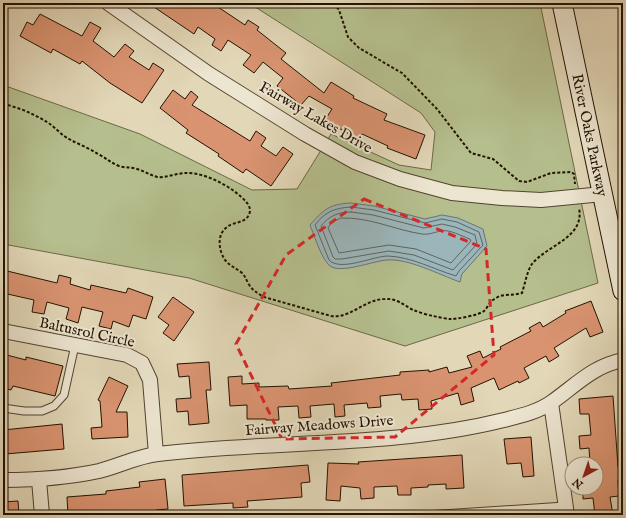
<svg xmlns="http://www.w3.org/2000/svg" width="626" height="518" viewBox="0 0 626 518" font-family="'IM FELL English',serif">
<style>
.green{fill:#b5be8d;stroke:#6c6846}
.water{fill:#9bb6bb;stroke:#6b7470}
.lines{fill:none;stroke-linecap:round;stroke-linejoin:round}
.shore{stroke:#5f645e;stroke-width:1}
.building{fill:#d99370;stroke:#231200}
.lane-casing{stroke:#53432e;stroke-width:9}
.street-casing{stroke:#53432e;stroke-width:16}
.secondary-casing{stroke:#231200;stroke-width:21}
.path{stroke:#231200;stroke-width:2;stroke-dasharray:3 2;stroke-linecap:butt}
.lane{stroke:#ece5d0;stroke-width:7}
.street{stroke:#ece5d0;stroke-width:14}
.secondary{stroke:#ece5d0;stroke-width:19}
.marked{fill:none;stroke:#d62828;stroke-width:3;stroke-dasharray:8 5;stroke-linejoin:round}
.labels{text-anchor:middle;stroke-width:4;stroke-linejoin:round;paint-order:stroke}
.street-label{font-size:15px;fill:#231200;stroke:#ece5d0}
</style>
<rect width="100%" height="100%" fill="#e2d7b7"/>
<filter id="stains"><feTurbulence type="fractalNoise" baseFrequency=".005" numOctaves="4"/><feColorMatrix values="0 0 0 0 .2 0 0 0 0 .09 0 0 0 0 .02 0 0 0 .5 -.17"/></filter>
<radialGradient id="worn" r=".72"><stop offset=".6" stop-color="#630" stop-opacity="0"/><stop offset="1" stop-color="#630" stop-opacity=".3"/></radialGradient>
<path class="green" d="M249 3H540L598 283 405 346 189 278 3 244V85L140 134 252 190 297 189 331 134 399 165 431 170 435 132 421 113Z"/>
<path class="water" d="M351 203 374 206 425 219 442 215 458 218 483 229 487 246 462 274 460 282C440 275 408 258 387 260 373 261 341 274 330 266 322 260 314 235 310 225 324 209 330 204 351 203Z"/>
<g class="lines">
<path class="shore" d="M351 207 374 210 425 223 442 219 457 222 479 232 483 245 459 271 456 276C433 269 412 257 388 256 373 256 341 272 329 260L315 225C325 212 334 208 351 207Z
M351 212 373 215 424 228 442 224 455 227 475 235 477 244 453 270 414 255 389 251 342 259H335L333 257 321 226C329 216 338 212 351 212Z
M341 218C370 217 395 230 422 234 429 235 435 232 441 231 450 229 461 236 470 239L471 241 451 263 416 249 389 245 339 253 328 228 331 223Z"/>
</g>
<path class="building" d="M148 3H212L245 25 248 20 259 27 257 30 286 53 281 59 324 93 331 82 354 96 353 98 387 114 384 120 425 135 416 159 387 148 388 146 362 134 359 139 349 134 325 120 332 109 309 96 301 105 277 86 283 78 263 62 254 73 243 65 251 55 228 40 221 51 212 45 215 39 198 27 194 34Z
M40 14 82 36 90 22 101 28 93 41 114 57 125 44 134 51 129 57 149 70 153 63 164 70 142 103 110 83 82 61 80 64 53 49 51 53 20 36 27 22 33 25Z
M173 90 185 99 191 91 198 97 192 105 250 141 256 131 266 138 261 146 276 156 283 147 293 154 271 186 246 169 243 173 218 156 219 154 186 133 188 130 160 108Z
M3 270 57 283 59 275 71 278 70 284 90 290 91 285 126 293 128 288 153 297 146 319 133 315 129 327 113 321 111 329 99 326 103 312 82 307 78 323 66 319 69 308 47 302 44 314 32 312 34 300 3 293Z
M173 297 194 312 174 341 163 333 169 325 158 317Z
M591 301 603 332 590 337 586 328 554 348 559 356 549 362 546 356 524 368 529 378 519 383 518 381 499 390 494 378 471 388 474 401 461 405 458 393 431 401 432 409 419 410 418 399 402 400 401 394 380 396 381 407 368 408 367 403 344 405 345 416 335 417 334 404 310 406 311 417 299 418 298 406 278 407 279 420H266V419H247V405L230 406 228 377 242 376V384L259 383V387L288 386 289 389 332 386 331 383 400 375V372L429 370V372L447 367 449 373 472 367 467 356 480 351 483 358 501 349 500 347 531 331 529 328 540 322 543 327 566 313 565 311Z
M3 354 26 360V357L63 366 55 396 13 386 11 390 3 388Z
M209 362 211 390H206L209 423 189 425 188 411 177 412 176 399 191 398 189 376 179 377 177 364Z
M109 377 128 386 116 412H127L128 437 92 439 91 428 102 427 100 401 98 400Z
M613 396 618 467H623V480H618L619 496 610 497 613 515H595L593 498 583 499V488H596V462L590 463 589 448 580 449 579 436 591 435 589 414H580L579 399Z
M62 424 64 449 5 454 3 430Z
M531 437 534 476 523 477 521 463 507 464 504 439Z
M462 455 464 488 446 489V484L428 485V487L411 488V495H398L397 486 374 487V498L361 499 360 488 341 486 340 501 326 500 328 463 359 464 358 462Z
M308 465 310 482 301 483 302 497 247 501 248 507 233 508V503L184 506 182 475Z
M165 479 168 509 156 510 157 515H68L67 497 106 494V491L140 487 139 482Z
M18 501 19 515H3V502Z"/>
<g class="lines">
<defs>
<path id="lane" d="M3 408 24 411H42L54 406 64 395 75 345
M426 515 565 506"/>
<path id="street" d="M108 3 209 74 305 134 355 162 400 179 452 193 502 198 541 200 603 194
M3 331 127 355 142 363 150 380 156 454
M551 403 567 515
M3 480C35 480 67 478 99 471 119 466 138 456 158 454 273 440 391 448 504 420 520 416 538 412 552 402 576 385 593 366 623 360
M39 480 42 515"/>
<g id="secondary">
<path id="s1" d="M562 3 623 291"/>
</g>
</defs>
<use href="#lane" class="lane-casing"/>
<use href="#street" class="street-casing"/>
<use href="#secondary" class="secondary-casing"/>
<path class="path" d="M334 3 339 10 348 37 359 48 402 73 437 109 471 153 493 159 519 181 527 182 551 173 571 172 574 174 575 184
M3 104C18 107 34 114 47 122 55 127 61 135 69 139 78 144 89 148 98 154 106 158 111 163 119 166 125 168 131 167 137 169 144 171 150 175 157 177 166 178 177 173 186 173 205 172 235 188 247 203 249 205 250 208 250 211 248 224 234 221 227 227 216 235 219 251 225 260 230 266 236 268 242 273 245 276 246 279 248 283 252 290 257 293 264 297L331 316C350 319 365 299 385 299 396 298 404 305 413 310 419 312 427 315 433 316 439 317 446 319 451 319 458 319 479 315 484 311 488 307 490 301 496 298 504 293 513 296 522 293 525 284 527 271 532 264 547 245 585 238 579 208"/>
<use href="#lane" class="lane"/>
<use href="#street" class="street"/>
<use href="#secondary" class="secondary"/>
</g>
<path class="marked" d="M364 199 486 249 494 355 395 437 282 439 236 344 286 255Z"/>
<g class="labels">
<g class="street-label">
<text transform="translate(316 117) rotate(30)" y="5">Fairway Lakes Drive</text>
<text dy="5" stroke="none"><textPath href="#s1" startOffset="135">River Oaks Parkway</textPath></text>
<text transform="translate(87 332) rotate(12)" y="5">Baltusrol Circle</text>
<text transform="translate(319 425) rotate(-4)" y="5">Fairway Meadows Drive</text>
</g>
</g>
<rect width="626" height="518" fill="none" stroke="#e2d7b7" stroke-width="16"/>
<rect x="4" y="4" width="618" height="510" fill="none" stroke="#231200" stroke-width="2"/>
<rect x="8" y="8" width="610" height="502" fill="none" stroke="#231200"/>
<g transform="translate(584 476) rotate(220)"><circle r="19" fill="#ece5d0" stroke="#9c917d"/>
<path d="M0-3L7 15L0 10L-7 15Z" fill="#8f2418"/>
<text y="-6" font-size="11" font-weight="bold" text-anchor="middle" fill="#231200">N</text>
</g>
<rect width="100%" height="100%" filter="url(#stains)"/>
<rect width="100%" height="100%" fill="url(#worn)"/>
</svg>
